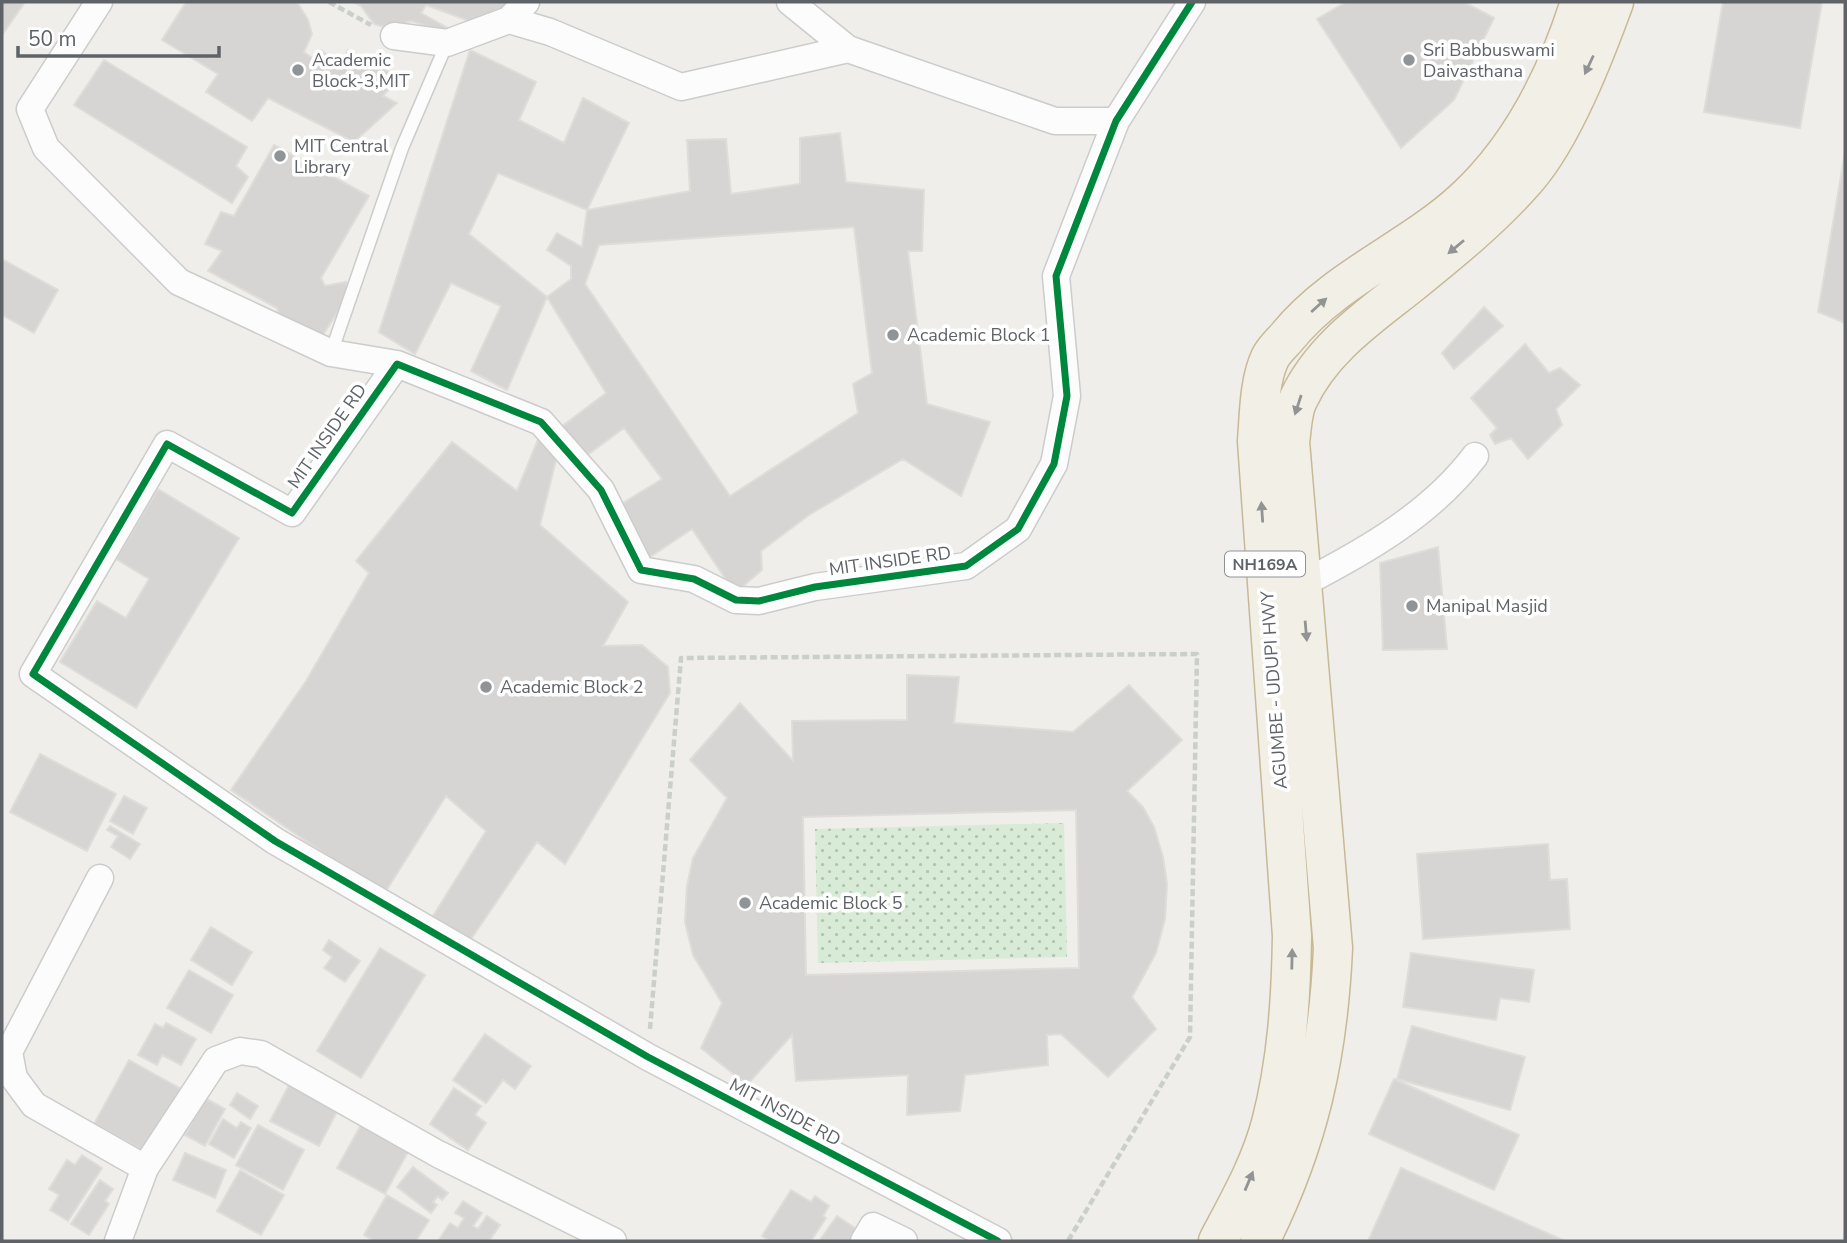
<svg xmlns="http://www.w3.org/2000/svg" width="1847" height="1243" viewBox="0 0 1847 1243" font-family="'Nunito Sans',sans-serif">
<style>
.park{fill:url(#park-dots)}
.building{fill:#d6d5d3;stroke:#deddd9;stroke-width:2;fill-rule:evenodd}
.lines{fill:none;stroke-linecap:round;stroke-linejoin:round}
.service-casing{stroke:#cbcccc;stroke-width:15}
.minor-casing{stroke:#cbcccc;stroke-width:29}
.trunk-casing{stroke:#c8b996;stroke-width:41}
.path{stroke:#cacfcc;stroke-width:4.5;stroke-dasharray:7 3.5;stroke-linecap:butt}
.service{stroke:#fdfcfc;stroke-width:12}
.minor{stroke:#fdfcfc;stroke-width:26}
.trunk{stroke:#f2f0e6;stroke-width:38}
.cycleway-casing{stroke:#fff;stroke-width:11}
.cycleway{stroke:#00873e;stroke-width:7}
.oneway{fill:#929494}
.poi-dot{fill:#919496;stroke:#fff;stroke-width:2.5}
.labels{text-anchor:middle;stroke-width:7;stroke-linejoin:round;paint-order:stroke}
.shield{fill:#fff;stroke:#8f9295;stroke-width:2}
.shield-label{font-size:16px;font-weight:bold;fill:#5f6368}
.poi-label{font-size:18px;fill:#5f6368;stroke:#fff;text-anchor:start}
.street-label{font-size:18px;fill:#5f6368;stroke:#fff}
</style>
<defs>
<pattern id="park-dots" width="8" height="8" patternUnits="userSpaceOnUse" patternTransform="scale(1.75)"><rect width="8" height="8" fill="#d8ebd6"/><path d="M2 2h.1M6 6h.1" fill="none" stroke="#b2c2b1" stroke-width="1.8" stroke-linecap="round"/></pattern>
</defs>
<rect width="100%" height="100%" fill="#efeeea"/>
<path class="park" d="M1064 823 1067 957 818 963 815 829Z"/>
<path class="building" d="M2 2H25L2 35Z
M186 2H297L308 20 312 34 304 52 312 58 321 50 340 65 348 50 399 77 383 96 397 103 354 142 268 98 252 121 206 92 218 74 162 40Z
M353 2H513L477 24 426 5 421 13 453 31 449 33 411 21 387 28 374 24 361 6Z
M1346 2H1464L1494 18 1454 100 1401 148 1317 19Z
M1723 2H1822L1800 128 1704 112Z
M470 50 536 82 519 120 564 143 583 98 629 123 587 210 498 173 469 234 547 297 507 390 471 371 501 306 451 283 415 354 379 332Z
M104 60 247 147 236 166 248 177 232 203 74 105Z
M840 133 846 182 924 190 922 251H908L927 404 990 422 961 496 903 459 809 515 761 551 762 570 735 593 692 529 644 561 623 503 662 479 624 428 582 459 561 427 606 393 547 297 571 279V266L547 250 557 233 582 247 587 210 690 191 687 140 726 139 731 194 800 184V138ZM854 227 872 373 853 384 858 413 730 496 585 284 599 245Z
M274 145 369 196 321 278 325 286 346 282 351 309 339 310 321 338 279 315 277 308 208 271 222 251 205 244 221 212 234 216Z
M1845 152V323L1818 312Z
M2 259 58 290 34 333 2 315Z
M1484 307 1503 326 1454 369 1442 353Z
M1525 344 1549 373 1560 368 1580 385 1556 409 1562 425 1528 459 1511 438 1495 444 1490 435 1497 428 1471 398Z
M539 437 558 452 540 525 628 602 603 646 642 645 668 667 670 693 565 864 537 842 467 945 433 916 486 831 446 796 384 894 231 790 306 681 369 573 356 561 452 442 517 491Z
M158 489 239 538 136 708 60 662 97 601 126 618 149 579 116 559Z
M1438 547 1447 649 1383 650 1380 563Z
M907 675 959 677 954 723 1073 732 1129 685 1182 740 1127 791 1143 807 1154 827 1163 857 1167 884 1165 919 1156 953 1132 997 1156 1029 1108 1077 1061 1034 1047 1035 1048 1065 965 1075 960 1111 907 1115 908 1075 796 1081 792 1035 747 1085 701 1048 722 1003 693 955 685 922 687 886 693 858 727 798 690 760 740 703 793 761 792 721 907 720ZM1076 810 1079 968 806 975 803 817Z
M40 754 116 794 87 851 10 812Z
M124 796 147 808 133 834 110 821Z
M110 826 140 844 130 859 111 847 118 836 107 830Z
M1548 844 1550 880 1567 879 1570 929 1423 939 1417 854Z
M211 927 252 952 232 985 191 960Z
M329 940 360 961 345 982 324 968 332 957 323 950Z
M380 948 425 975 361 1078 317 1051Z
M1411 953 1534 970 1529 1002 1500 998 1496 1020 1403 1007Z
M189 970 233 995 211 1033 167 1008Z
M166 1023 196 1039 181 1065 162 1055 157 1065 138 1055 155 1024 163 1028Z
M1412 1026 1525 1057 1510 1110 1397 1079Z
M485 1034 531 1066 515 1089 503 1080 486 1103 453 1080Z
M129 1060 181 1089 146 1152 94 1124Z
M1394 1079 1519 1135 1494 1190 1369 1134Z
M290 1083 339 1108 319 1146 270 1121Z
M454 1088 481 1106 475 1115 486 1123 468 1150 430 1124Z
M237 1093 258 1106 250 1119 230 1105Z
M205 1098 225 1109 205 1146 185 1135Z
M223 1119 237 1128 241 1122 251 1128 234 1158 209 1144Z
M362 1123 409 1150 385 1194 337 1168Z
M258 1125 304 1150 283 1190 236 1165Z
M185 1153 226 1170 215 1198 173 1180Z
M82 1155 102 1168 68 1221 50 1210 59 1195 49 1189 67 1160 75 1165Z
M413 1167 448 1193 442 1200 438 1196 433 1202 437 1205 431 1213 397 1187Z
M1401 1168 1565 1241H1368Z
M240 1170 284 1195 261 1235 217 1211Z
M100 1180 113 1189 105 1201 109 1204 89 1235 71 1224Z
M791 1190 811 1202 815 1196 829 1206 823 1216 826 1218 811 1241H770L762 1236Z
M387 1195 429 1220 416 1241H374L364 1235Z
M463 1201 482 1213 473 1226 478 1229 487 1216 500 1225 489 1241H438L450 1223 458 1228 464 1218 455 1213Z
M837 1216 861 1232 855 1241H819Z"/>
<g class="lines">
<defs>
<path id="service" d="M331 353 402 148 447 43"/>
<path id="minor" d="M99 2 30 109 46 148 179 282 331 353 397 364
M790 2 848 49 1055 121H1116
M509 20 526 2
M394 36 447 43 509 20 550 32 681 87 848 49
M1302 584C1366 551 1431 514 1475 456
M100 878 9 1052 14 1078 34 1105 145 1168
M118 1241 145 1168 216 1060 240 1051 261 1054 438 1154 613 1241
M864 1241 873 1226 904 1241
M998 1241 648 1057 275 841 33 674 167 444 292 513 397 364 541 422 601 490 641 570 694 579 736 600 759 601 815 587 966 566 1018 529 1054 464 1067 396 1056 276 1116 121 1192 2"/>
<path id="trunk" d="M1218 1241C1238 1203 1260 1165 1271 1123 1287 1062 1291 999 1292 936L1257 441C1259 416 1259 381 1270 358 1274 350 1282 343 1287 337 1335 278 1408 251 1463 201 1521 148 1557 75 1580 2
M1260 1241C1309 1143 1328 1057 1333 948L1290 442C1292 429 1292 412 1298 400 1321 350 1366 319 1408 286 1450 252 1491 219 1526 179 1563 137 1595 54 1614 2"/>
</defs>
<use href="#service" class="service-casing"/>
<use href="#minor" class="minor-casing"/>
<use href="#trunk" class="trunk-casing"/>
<path class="path" d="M329 2 371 25
M650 1029 681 658 1197 654 1190 1037 1068 1241"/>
<use href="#service" class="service"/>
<use href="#minor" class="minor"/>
<use href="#trunk" class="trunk"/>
<defs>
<path id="cycleway" d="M998 1241 648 1057 275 841 33 674 167 444 292 513 397 364 541 422 601 490 641 570 694 579 736 600 759 601 815 587 966 566 1018 529 1054 464 1067 396 1056 276 1116 121 1192 2"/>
</defs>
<use href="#cycleway" class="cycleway-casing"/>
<use href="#cycleway" class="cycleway"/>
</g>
<defs><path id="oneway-solid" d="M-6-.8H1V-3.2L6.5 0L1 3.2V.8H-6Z" transform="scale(1.75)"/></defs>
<g class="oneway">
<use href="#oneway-solid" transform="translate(1589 65) rotate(115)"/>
<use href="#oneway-solid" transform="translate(1456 247) rotate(140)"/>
<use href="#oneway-solid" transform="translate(1319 305) rotate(-42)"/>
<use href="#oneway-solid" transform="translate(1298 405) rotate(108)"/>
<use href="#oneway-solid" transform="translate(1262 512) rotate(-94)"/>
<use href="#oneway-solid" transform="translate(1306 631) rotate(85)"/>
<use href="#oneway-solid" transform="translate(1292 959) rotate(-89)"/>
<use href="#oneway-solid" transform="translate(1249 1181) rotate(-67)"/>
</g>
<g class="poi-dot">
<circle cx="1409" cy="60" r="7"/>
<circle cx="298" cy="70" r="7"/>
<circle cx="280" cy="156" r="7"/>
<circle cx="893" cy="335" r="7"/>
<circle cx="1412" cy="606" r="7"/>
<circle cx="486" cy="687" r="7"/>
<circle cx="745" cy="903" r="7"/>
</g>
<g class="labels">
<rect class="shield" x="1225" y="551.5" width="80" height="25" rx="5"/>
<g class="shield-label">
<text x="1265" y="570">NH169A</text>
</g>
<g class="poi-label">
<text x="1423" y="56">Sri Babbuswami<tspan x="1423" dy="21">Daivasthana</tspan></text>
<text x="312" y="66">Academic<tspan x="312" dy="21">Block-3,MIT</tspan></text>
<text x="294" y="152">MIT Central<tspan x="294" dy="21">Library</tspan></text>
<text x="907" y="341">Academic Block 1</text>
<text x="1426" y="612">Manipal Masjid</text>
<text x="500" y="693">Academic Block 2</text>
<text x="759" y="909">Academic Block 5</text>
</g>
<g class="street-label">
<text transform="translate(327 436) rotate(-55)" y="6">MIT INSIDE RD</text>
<text transform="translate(890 561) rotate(-8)" y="6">MIT INSIDE RD</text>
<text transform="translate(1274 690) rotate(-94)" y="6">AGUMBE - UDUPI HWY</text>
<text transform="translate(785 1112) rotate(28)" y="6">MIT INSIDE RD</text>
</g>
</g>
<rect width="1847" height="1243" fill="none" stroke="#5f6368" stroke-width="7"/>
<path d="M18 46v10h201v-10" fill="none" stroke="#5f6368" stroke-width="3.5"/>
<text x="28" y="46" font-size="21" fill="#5f6368" stroke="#ffffff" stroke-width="5" paint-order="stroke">50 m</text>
</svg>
